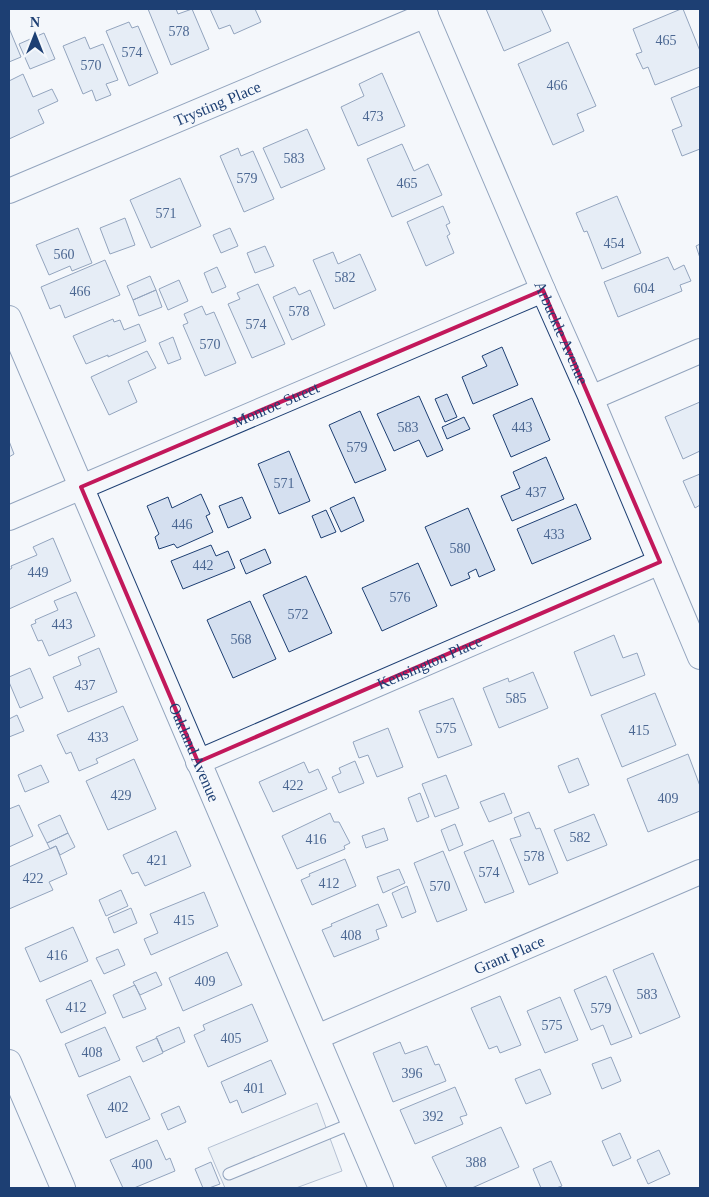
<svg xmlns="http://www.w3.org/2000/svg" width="709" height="1197" viewBox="0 0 709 1197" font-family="'Times New Roman',serif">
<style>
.parking{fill:#e3e8f0;stroke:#687fa3}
.building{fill:#d5e0f0;stroke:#1d3f73}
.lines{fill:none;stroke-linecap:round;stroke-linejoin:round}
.service-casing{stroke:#1d3f73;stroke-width:13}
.minor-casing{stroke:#1d3f73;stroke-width:26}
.service{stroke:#f4f7fb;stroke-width:11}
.minor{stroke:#f4f7fb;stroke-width:24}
.marked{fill:none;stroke:#c2185b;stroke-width:4;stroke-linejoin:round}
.labels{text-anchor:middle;stroke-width:4;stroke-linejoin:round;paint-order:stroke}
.number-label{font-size:14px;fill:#4b6792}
.street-label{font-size:16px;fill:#1d3f73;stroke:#f4f7fb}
</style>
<rect width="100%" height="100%" fill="#f4f7fb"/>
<path class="parking" d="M317 1103 342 1171 296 1188H225L208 1148Z"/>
<path class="building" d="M148 9H176L178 14 192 9 209 49 171 65Z
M210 9H255L261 22 234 34 230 25 219 29Z
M486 9H541L551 31 504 51Z
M681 9H683L700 51V67L655 85 648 67 643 69 636 54 642 52 633 29Z
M129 22 132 28 138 26 158 73 129 86 106 31Z
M9 28 21 57 9 62Z
M44 33 55 59 30 69 19 44Z
M85 37 90 49 103 44 118 80 106 84 111 95 96 101 92 90 83 94 63 46Z
M568 42 596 106 577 114 584 131 553 145 518 64Z
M382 73 405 126 358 146 341 107 364 96 359 84Z
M23 74 33 97 52 89 58 101 38 110 44 123 9 139V81Z
M700 86V149L682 156 672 130 682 126 671 98Z
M307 129 325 169 281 188 263 148Z
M402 144 414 171 428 164 442 195 392 217 367 159Z
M238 148 241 156 253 151 274 199 244 212 220 156Z
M180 178 201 226 151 248 130 200Z
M617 196 641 253 602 269 587 231 584 232 576 213Z
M443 206 450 223 446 225 450 234 447 236 454 253 426 266 407 222Z
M125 218 135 245 110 254 100 228Z
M78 228 92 263 72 271 70 266 49 275 36 245Z
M230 228 238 246 221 253 213 235Z
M700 244V258L696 246Z
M265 246 274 266 255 273 247 253Z
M333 252 338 264 360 254 376 290 334 309 313 260Z
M668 257 674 270 684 265 691 281 680 285 682 291 618 317 604 282Z
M105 260 120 295 65 318 60 305 50 309 41 287Z
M217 267 226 287 212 293 204 273Z
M150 276 156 290 133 300 127 286Z
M179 280 188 301 168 310 159 289Z
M258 284 285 344 252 358 228 304 240 299 237 293Z
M295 287 299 295 310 290 325 325 292 340 273 297Z
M156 290 162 307 139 316 133 300Z
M202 306 206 315 214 312 236 363 205 376 183 325 188 323 184 314Z
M113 319 114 322 120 320 124 330 139 324 146 341 108 357V355L86 364 73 336Z
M173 337 181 359 168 364 159 343Z
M502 347 518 385 473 404 462 377 487 366 482 356Z
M147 351 156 368 128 381 137 402 109 415 91 377Z
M447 394 457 417 445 422 435 399Z
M419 396 443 450 427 457 419 440 394 451 377 414Z
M532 398 550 440 511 457 493 415Z
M700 402V451L683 459 665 417Z
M360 411 386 470 355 483 329 425Z
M464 417 470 429 447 439 442 427Z
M9 441 14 454 9 457Z
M289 451 310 501 279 514 258 464Z
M546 457 564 499 512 521 501 496 520 488 513 472Z
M700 474V505L695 508 683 481Z
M201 494 210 514 206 516 213 532 177 548 174 544 159 549 155 537 159 534 147 506 168 497 172 508Z
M242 497 251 518 228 528 219 506Z
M354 497 364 521 341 532 330 508Z
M576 504 591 539 532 564 517 529Z
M468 508 495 570 479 577 476 569 468 573 470 578 451 586 425 527Z
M326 510 336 532 321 538 312 516Z
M53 538 71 581 9 609V570L12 568 11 566 37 555 33 547Z
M211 545 216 556 228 551 235 568 183 589 171 561Z
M265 549 271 563 246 574 240 560Z
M418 563 437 606 382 631 362 588Z
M306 576 332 633 289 652 263 595Z
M76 592 95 636 49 656 42 640 38 641 31 625 36 623 35 620 58 610 54 601Z
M250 601 276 659 233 678 207 620Z
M614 635 623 658 637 653 645 675 591 696 574 652Z
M99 648 117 692 68 712 53 677 81 665 78 657Z
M30 668 43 698 20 708 9 682V677Z
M533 672 548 708 499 728 483 688 508 678 509 682Z
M655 693 676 745 622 767 601 715Z
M453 698 472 745 438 758 419 711Z
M123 706 138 740 96 759 98 763 79 771 71 752 66 754 57 735Z
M17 715 24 731 9 737V719Z
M388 728 403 767 377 777 368 755 359 758 353 742Z
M688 754 700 786V811L648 832 627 779Z
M578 758 589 785 569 793 558 766Z
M134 759 156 809 108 830 86 781Z
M355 761 364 783 339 793 332 777 341 773 339 768Z
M304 762 309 773 318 769 327 789 273 812 259 782Z
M41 765 49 782 25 792 18 775Z
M446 775 459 808 435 817 422 784Z
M420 793 429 817 417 822 408 798Z
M504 793 512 813 489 822 480 802Z
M19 805 33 836 9 847V809Z
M529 812 536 829 540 828 558 873 529 885 510 839 521 836 514 818Z
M330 813 334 822H339L350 843 344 846 345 849 297 869 282 836Z
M594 814 607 845 567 861 554 830Z
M60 815 68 833 47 843 38 825Z
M455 824 463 845 449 851 441 830Z
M384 828 388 840 366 848 362 836Z
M176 831 191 866 145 886 138 872 132 874 123 855Z
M68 833 75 847 60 855 56 846 50 849 47 843Z
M493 840 514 892 485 903 464 852Z
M56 846 67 874 49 882 53 890 9 909V867Z
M443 851 467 910 437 922 414 863Z
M345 859 356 886 312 905 301 880 310 876 309 874Z
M399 869 405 883 383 893 377 877Z
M407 886 416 912 402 918 392 893Z
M121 890 128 906 106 916 99 900Z
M204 892 218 926 151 955 144 939 158 933 150 914Z
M378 904 387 926 376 930 379 939 334 957 322 930 332 926 331 924Z
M131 908 137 923 114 933 108 918Z
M73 927 88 961 40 982 25 948Z
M118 949 125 965 104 974 96 958Z
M227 952 242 985 183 1011 169 978Z
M653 953 680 1017 640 1034 613 970Z
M156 972 162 985 140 995 133 982Z
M606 976 632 1037 611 1045 603 1025 591 1030 574 990Z
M91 980 106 1013 61 1033 46 1000Z
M135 985 146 1009 123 1018 113 995Z
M500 996 521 1045 500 1053 497 1046 489 1049 471 1008Z
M560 997 578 1040 545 1053 527 1011Z
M252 1004 268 1041 208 1067 194 1035 205 1030 203 1025Z
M105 1027 120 1060 79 1077 65 1044Z
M179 1027 185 1042 163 1052 156 1037Z
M157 1038 163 1053 143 1062 136 1047Z
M400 1042 405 1054 427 1046 435 1065 439 1064 446 1081 393 1102 373 1053Z
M611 1057 621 1081 602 1089 592 1064Z
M271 1060 286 1094 242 1113 237 1100 230 1103 221 1082Z
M540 1069 551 1094 526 1104 515 1079Z
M130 1076 150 1119 106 1138 87 1095Z
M455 1087 467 1115 460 1117 463 1124 415 1144 400 1110Z
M179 1106 186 1122 168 1130 161 1114Z
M501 1127 519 1167 472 1188H447L432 1157Z
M620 1133 631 1158 613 1166 602 1141Z
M157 1140 166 1160 170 1158 175 1171 134 1188H123L110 1160Z
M659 1150 670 1174 648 1184 637 1160Z
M551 1161 562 1186 556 1188H541L533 1169Z
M211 1162 220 1184 209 1188H203L195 1169Z"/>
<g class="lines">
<defs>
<path id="service" d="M229 1174 353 1123"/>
<g id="minor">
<path id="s1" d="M423 9 543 290 591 398 700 657"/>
<path id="s2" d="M9 191 426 15"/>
<path id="s3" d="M9 318 381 1188"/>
<path d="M591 398 700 351"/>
<path id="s4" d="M9 518 543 290"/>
<path id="s5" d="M198 762 660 562"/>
<path id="s6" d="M317 1037 700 872"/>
<path d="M9 1062 63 1188"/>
</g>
</defs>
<use href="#service" class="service-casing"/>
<use href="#minor" class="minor-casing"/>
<use href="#service" class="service"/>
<use href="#minor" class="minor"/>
</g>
<path d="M0 0H709V1197H0ZM543 290 660 562 198 762 81 487Z" fill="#f4f7fb" fill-opacity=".55" fill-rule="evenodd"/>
<path class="marked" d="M543 290 660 562 198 762 81 487Z"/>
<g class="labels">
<g class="number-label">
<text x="179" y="36">578</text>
<text x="666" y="45">465</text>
<text x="132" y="57">574</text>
<text x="91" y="70">570</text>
<text x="557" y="90">466</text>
<text x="373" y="121">473</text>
<text x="294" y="163">583</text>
<text x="247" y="183">579</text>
<text x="407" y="188">465</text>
<text x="166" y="218">571</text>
<text x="614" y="248">454</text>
<text x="64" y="259">560</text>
<text x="345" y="282">582</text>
<text x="644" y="293">604</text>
<text x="80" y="296">466</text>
<text x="299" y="316">578</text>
<text x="256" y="329">574</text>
<text x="210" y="349">570</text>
<text x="408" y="432">583</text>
<text x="522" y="432">443</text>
<text x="357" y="452">579</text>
<text x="284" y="488">571</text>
<text x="536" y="497">437</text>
<text x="182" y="529">446</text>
<text x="554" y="539">433</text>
<text x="460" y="553">580</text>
<text x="203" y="570">442</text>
<text x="38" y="577">449</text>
<text x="400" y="602">576</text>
<text x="298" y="619">572</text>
<text x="62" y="629">443</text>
<text x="241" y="644">568</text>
<text x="85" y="690">437</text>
<text x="516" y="703">585</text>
<text x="446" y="733">575</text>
<text x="639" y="735">415</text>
<text x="98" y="742">433</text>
<text x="293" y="790">422</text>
<text x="121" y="800">429</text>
<text x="668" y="803">409</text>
<text x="580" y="842">582</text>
<text x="316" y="844">416</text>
<text x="534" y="861">578</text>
<text x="157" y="865">421</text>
<text x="489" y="877">574</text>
<text x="33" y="883">422</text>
<text x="329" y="888">412</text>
<text x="440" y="891">570</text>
<text x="184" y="925">415</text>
<text x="351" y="940">408</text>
<text x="57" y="960">416</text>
<text x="205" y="986">409</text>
<text x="647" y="999">583</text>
<text x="76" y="1012">412</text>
<text x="601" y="1013">579</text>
<text x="552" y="1030">575</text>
<text x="231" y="1043">405</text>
<text x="92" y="1057">408</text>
<text x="412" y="1078">396</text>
<text x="254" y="1093">401</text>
<text x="118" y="1112">402</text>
<text x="433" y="1121">392</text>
<text x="476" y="1167">388</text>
<text x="142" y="1169">400</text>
</g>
<g class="street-label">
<text dy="6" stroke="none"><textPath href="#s2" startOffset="226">Trysting Place</textPath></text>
<text dy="6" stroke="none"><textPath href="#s1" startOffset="352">Arbuckle Avenue</textPath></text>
<text dy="6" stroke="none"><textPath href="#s4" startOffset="290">Monroe Street</textPath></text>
<text dy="6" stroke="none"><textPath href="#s5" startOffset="252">Kensington Place</textPath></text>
<text dy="6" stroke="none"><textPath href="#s3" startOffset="472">Oakland Avenue</textPath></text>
<text dy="6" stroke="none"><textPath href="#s6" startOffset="209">Grant Place</textPath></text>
</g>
</g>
<rect width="709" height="1197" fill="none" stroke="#1d3f73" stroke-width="20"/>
<g transform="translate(35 35)" stroke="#f4f7fb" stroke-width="4" paint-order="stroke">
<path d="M0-4L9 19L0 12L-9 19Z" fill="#1d3f73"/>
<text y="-8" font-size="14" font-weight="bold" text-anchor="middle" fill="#1d3f73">N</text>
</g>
</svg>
